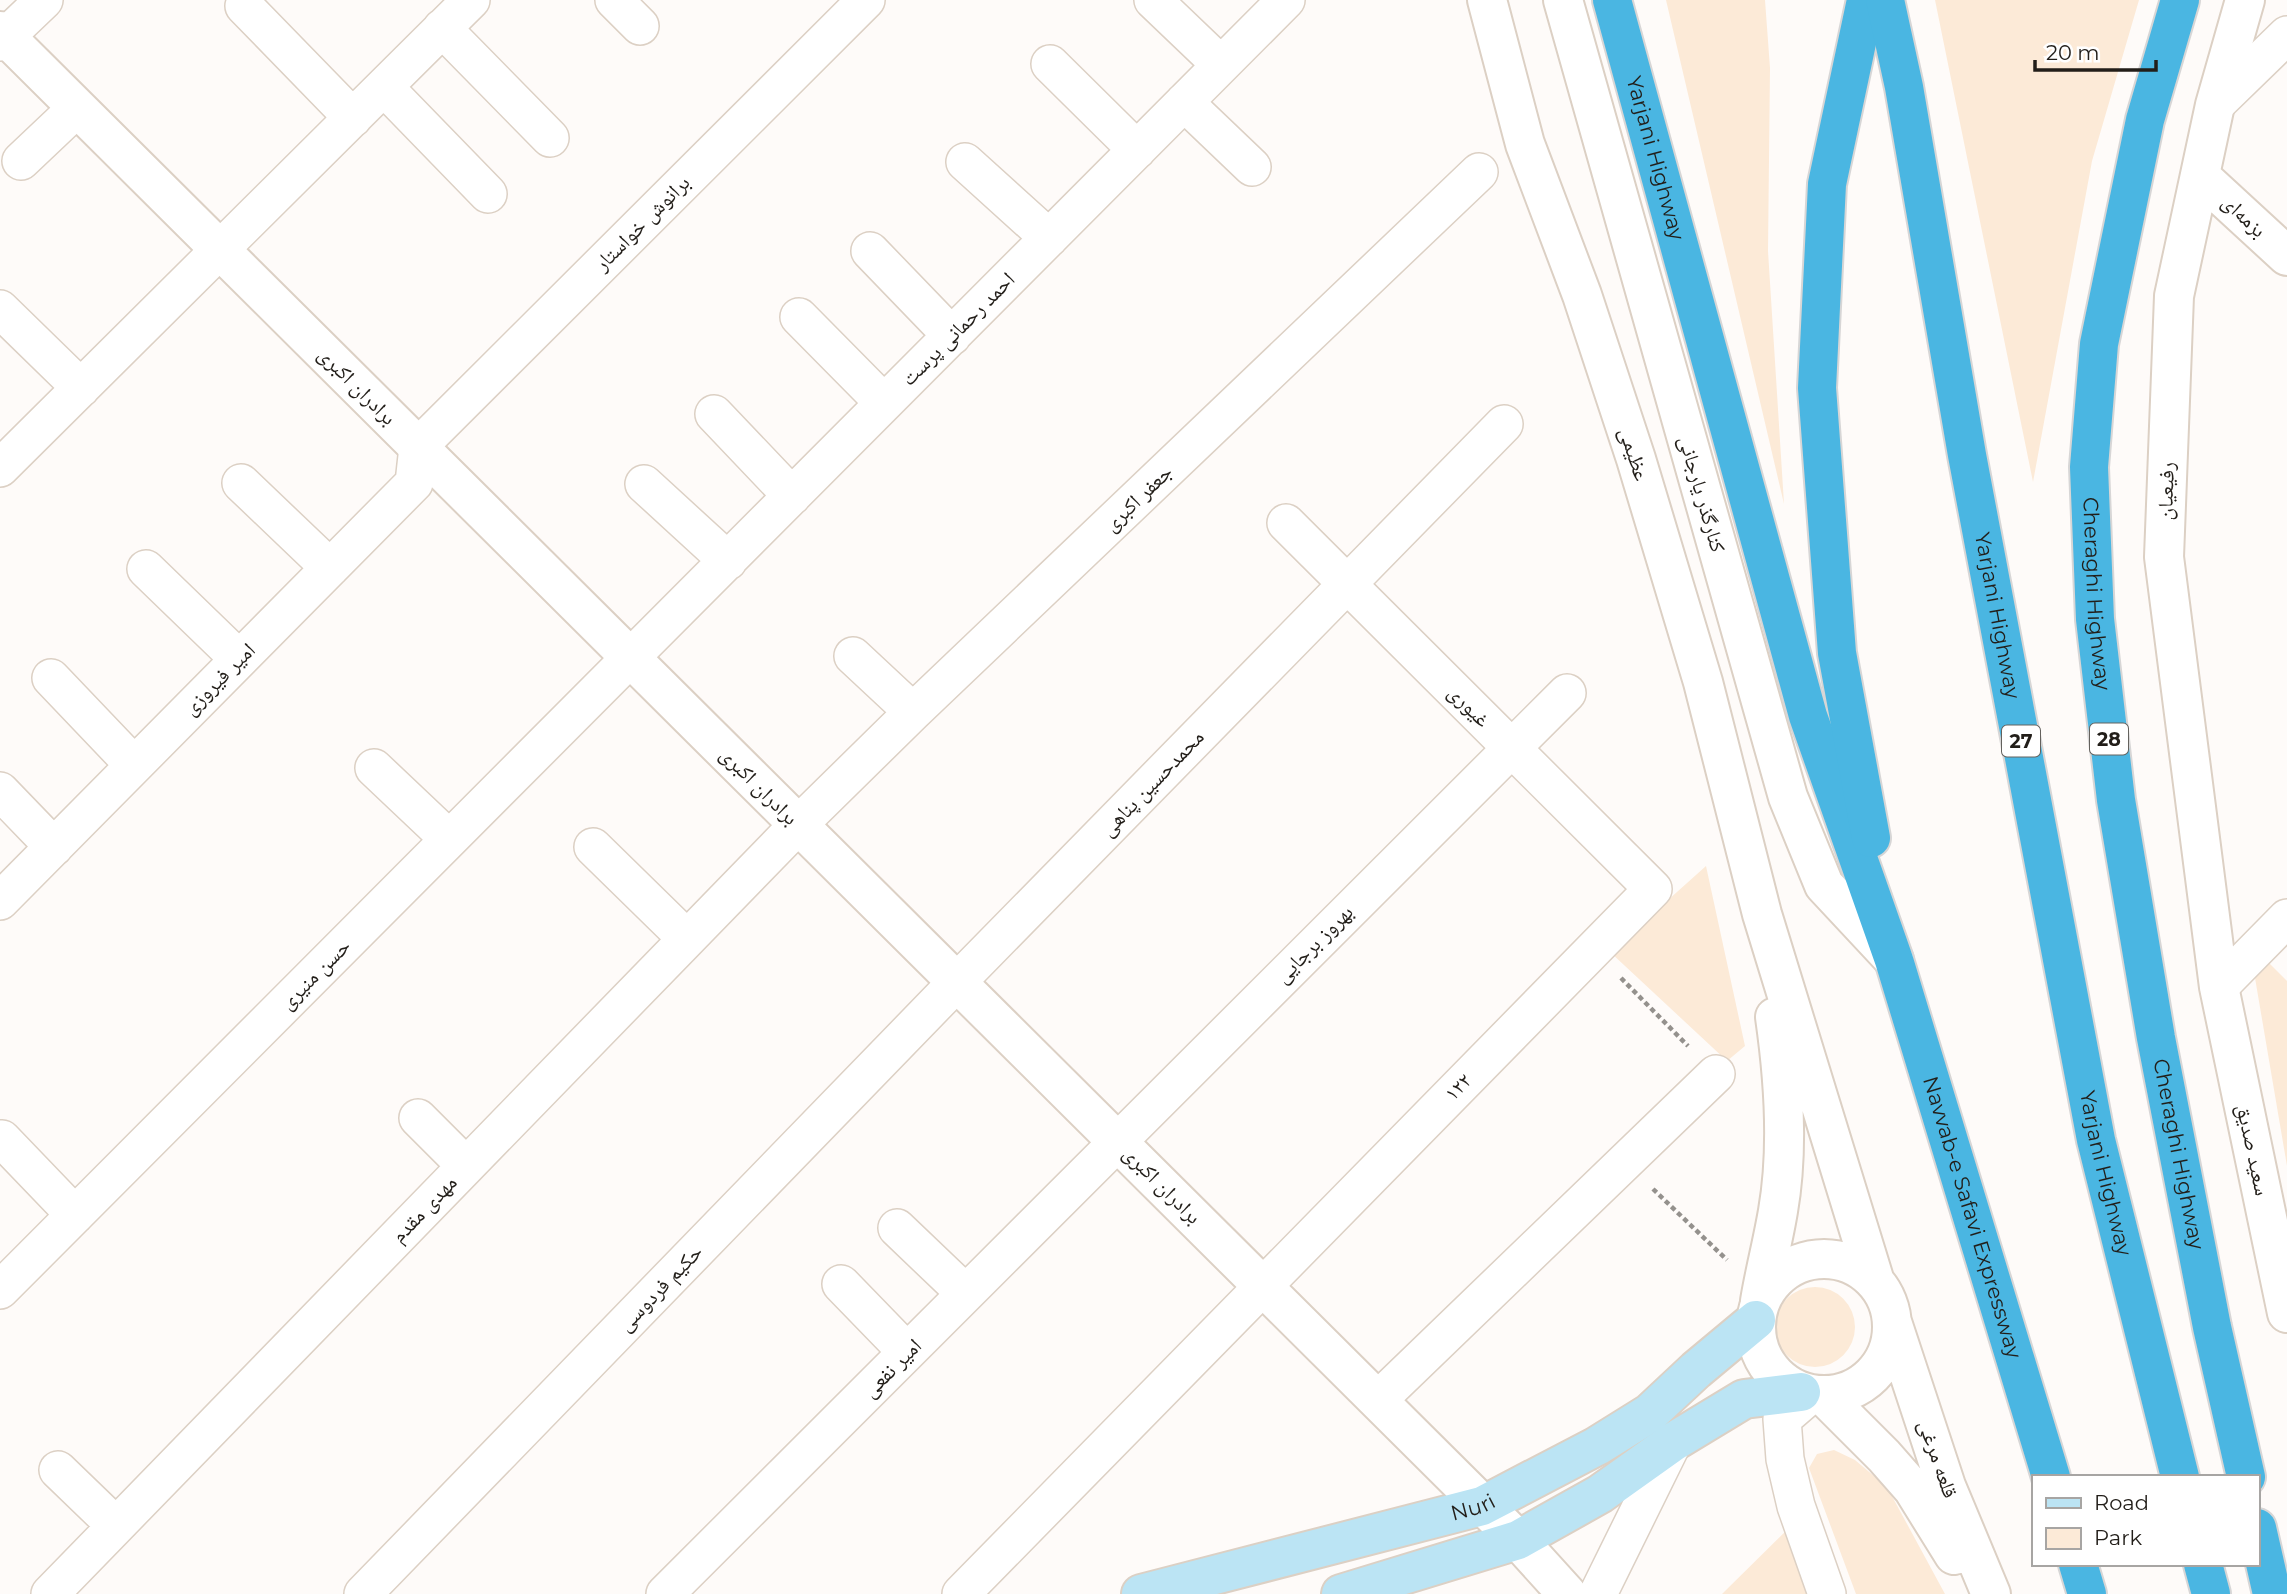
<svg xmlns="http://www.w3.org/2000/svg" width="2287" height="1594" viewBox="0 0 2287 1594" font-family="Montserrat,'Noto Naskh Arabic',sans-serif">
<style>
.green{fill:#fcead7}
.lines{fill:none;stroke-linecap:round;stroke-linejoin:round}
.minor-casing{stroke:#dcd0c4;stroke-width:40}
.tertiary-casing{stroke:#dcd0c4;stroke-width:42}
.secondary-casing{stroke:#dcd0c4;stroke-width:42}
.trunk-casing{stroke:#d7d6d6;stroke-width:42}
.path{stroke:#94918d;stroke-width:4.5;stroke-dasharray:5 3.5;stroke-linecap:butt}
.minor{stroke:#fff;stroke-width:37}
.tertiary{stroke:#fff;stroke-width:38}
.secondary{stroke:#bbe4f4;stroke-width:38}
.trunk{stroke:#4ab6e2;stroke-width:38}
.labels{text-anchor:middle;stroke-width:7;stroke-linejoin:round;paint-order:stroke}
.shield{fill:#fff;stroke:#64625e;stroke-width:2}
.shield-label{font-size:19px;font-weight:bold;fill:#221e19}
.street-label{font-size:21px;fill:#221e19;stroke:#fff}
</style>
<rect width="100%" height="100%" fill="#fefbf9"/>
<path class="green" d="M1666 0H1765L1770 68 1768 251 1784 504Z
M1935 0H2139L2092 161 2033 482Z
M1706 866 1745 1046 1727 1061 1610 952Z
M2267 961 2287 981V1166L2254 972Z
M1775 1327a40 40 0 1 1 80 0a40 40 0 1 1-80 0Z
M1834 1450 1855 1460 1887 1487 1945 1594H1856L1809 1468 1817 1454Z
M1792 1525 1814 1594H1722Z"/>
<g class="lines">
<defs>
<path id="minor" d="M614 0 640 26
M1153 0 1221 65
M244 6 353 118
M442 28 550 138
M0 42 44 0
M1050 64 1137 150
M384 87 488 194
M1184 102 1252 167
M2215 105 2287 35
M21 161 77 108
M965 162 1049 238
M870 251 952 336
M0 309 81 388
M799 317 884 403
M714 414 792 496
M0 468 471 0
M241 483 330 568
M644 484 728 561
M146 569 239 659
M853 656 913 712
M51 678 134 765
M374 768 449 839
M0 791 54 847
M593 847 687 939
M0 901 414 483 418 447 866 0
M2219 987 2287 918
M418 1118 466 1166
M2 1139 75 1215
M897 1228 965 1293
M841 1284 907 1352
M0 1290 1286 0
M1811 1394 1782 1419 1785 1459 1796 1506 1827 1594
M1378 1400 1716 1074
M58 1470 116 1526
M50 1594 798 825 913 712 1479 172
M363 1594 957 982 1504 424
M665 1594 1567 693
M961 1594 1653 889 1286 523
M1598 1594 1673 1442"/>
<path id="tertiary" d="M1487 0 1525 144 1582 295 1636 459 1703 682 1762 914 1875 1282
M1563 0 1788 797 1824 885 1894 960
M2245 0 2215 105 2174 296 2164 557 2219 987 2287 1313
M0 31 1518 1540 1567 1594
M2200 176 2287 256
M1756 1327a68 68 0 1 1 136 0a68 68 0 1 1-136 0Z
M1760 1301C1765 1271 1773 1241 1778 1211 1789 1148 1784 1080 1775 1017
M1892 1322 1946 1486 1991 1594
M1823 1395 1884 1456 1913 1489 1954 1555"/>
<g id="secondary">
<path id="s1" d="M1141 1594 1482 1506 1597 1446 1650 1413 1696 1370 1756 1320"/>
<path d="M1341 1594 1518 1540 1600 1494 1673 1442 1744 1399 1801 1392"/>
</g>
<g id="trunk">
<path id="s2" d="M1612 0 1808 716 1894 960 2051 1477"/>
<path d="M1866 0 1827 184 1817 388 1837 653 1871 838"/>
<path id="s3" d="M1885 0 1904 87 1967 455 2096 1140 2180 1477"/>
<path id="s4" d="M2180 0 2145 120 2099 344 2089 467 2095 619 2116 800 2156 1038 2212 1327 2246 1477"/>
<path d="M2257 1528 2272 1594"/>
<path d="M2078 1564 2087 1594"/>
<path d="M2203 1564 2211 1594"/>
</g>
</defs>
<use href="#minor" class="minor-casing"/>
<use href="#tertiary" class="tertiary-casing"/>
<use href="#secondary" class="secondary-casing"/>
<use href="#trunk" class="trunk-casing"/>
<path class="path" d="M1621 978 1688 1046
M1653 1189 1727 1260"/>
<use href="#minor" class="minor"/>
<use href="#tertiary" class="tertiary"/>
<use href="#secondary" class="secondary"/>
<use href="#trunk" class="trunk"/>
</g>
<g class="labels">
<g class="shield">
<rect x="2090" y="723.5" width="38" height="31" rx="5"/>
<rect x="2002" y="725.5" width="38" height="31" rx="5"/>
</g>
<g class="shield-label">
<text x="2109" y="746">28</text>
<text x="2021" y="748">27</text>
</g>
<g class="street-label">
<text dy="7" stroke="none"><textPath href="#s2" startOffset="164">Yarjani Highway</textPath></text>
<text transform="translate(2244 216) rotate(43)" y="7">بزمه‌ای</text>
<text transform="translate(642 223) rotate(-45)" y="7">برانوش خواستار</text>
<text transform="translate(958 329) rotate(-45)" y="7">احمد رحمانی پرست</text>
<text transform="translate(357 386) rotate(45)" y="7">برادران اکبری</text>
<text transform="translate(1634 454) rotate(72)" y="7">عظیمی</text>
<text transform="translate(2166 491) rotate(-88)" y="7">رفیعیان</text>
<text transform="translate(1702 494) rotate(74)" y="7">کنارگذر یارجانی</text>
<text transform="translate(1138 498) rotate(-44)" y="7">جعفر اکبری</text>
<text dy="7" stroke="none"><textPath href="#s4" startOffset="604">Cheraghi Highway</textPath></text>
<text dy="7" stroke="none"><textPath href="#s3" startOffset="626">Yarjani Highway</textPath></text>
<text transform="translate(219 679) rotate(-45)" y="7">امیر فیروزی</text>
<text transform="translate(1469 706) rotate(45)" y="7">غیوری</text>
<text transform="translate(1152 783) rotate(-46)" y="7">محمدحسین پناهی</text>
<text transform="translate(759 786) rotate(45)" y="7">برادران اکبری</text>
<text transform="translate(1314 944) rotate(-45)" y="7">بهروز برجایی</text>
<text transform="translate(315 974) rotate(-45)" y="7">حسن منیری</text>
<text transform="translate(1458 1087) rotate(-46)" y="7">۱۲۲</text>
<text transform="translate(2253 1150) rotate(78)" y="7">سعید صدیق</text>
<text dy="7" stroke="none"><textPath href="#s4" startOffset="1171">Cheraghi Highway</textPath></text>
<text dy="7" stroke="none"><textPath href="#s3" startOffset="1194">Yarjani Highway</textPath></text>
<text transform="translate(1162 1185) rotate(45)" y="7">برادران اکبری</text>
<text transform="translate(424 1209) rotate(-46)" y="7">مهدی مقدم</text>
<text dy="7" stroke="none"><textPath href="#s2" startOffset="1270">Navvab-e Safavi Expressway</textPath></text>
<text transform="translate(660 1288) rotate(-46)" y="7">حکیم فردوسی</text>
<text transform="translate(892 1368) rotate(-45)" y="7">امیر نفعی</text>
<text transform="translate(1938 1459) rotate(71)" y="7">قلعه مرغی</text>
<text dy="7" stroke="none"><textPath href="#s1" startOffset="343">Nuri</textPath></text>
</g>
</g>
<rect x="2032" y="1475" width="228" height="91" fill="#ffffff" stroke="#a7a5a3" stroke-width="2"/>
<rect x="2046" y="1498" width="35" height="10" fill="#bbe4f4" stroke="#a7a5a3" stroke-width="2"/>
<text x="2094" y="1510" font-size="21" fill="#221e19">Road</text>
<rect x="2046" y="1528" width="35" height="21" fill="#fcead7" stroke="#a7a5a3" stroke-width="2"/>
<text x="2094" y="1545" font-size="21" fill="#221e19">Park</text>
<path d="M2035 60v10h121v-10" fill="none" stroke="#221e19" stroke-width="3.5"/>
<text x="2046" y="60" font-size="21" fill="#221e19" stroke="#ffffff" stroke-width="5" paint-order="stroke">20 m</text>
</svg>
